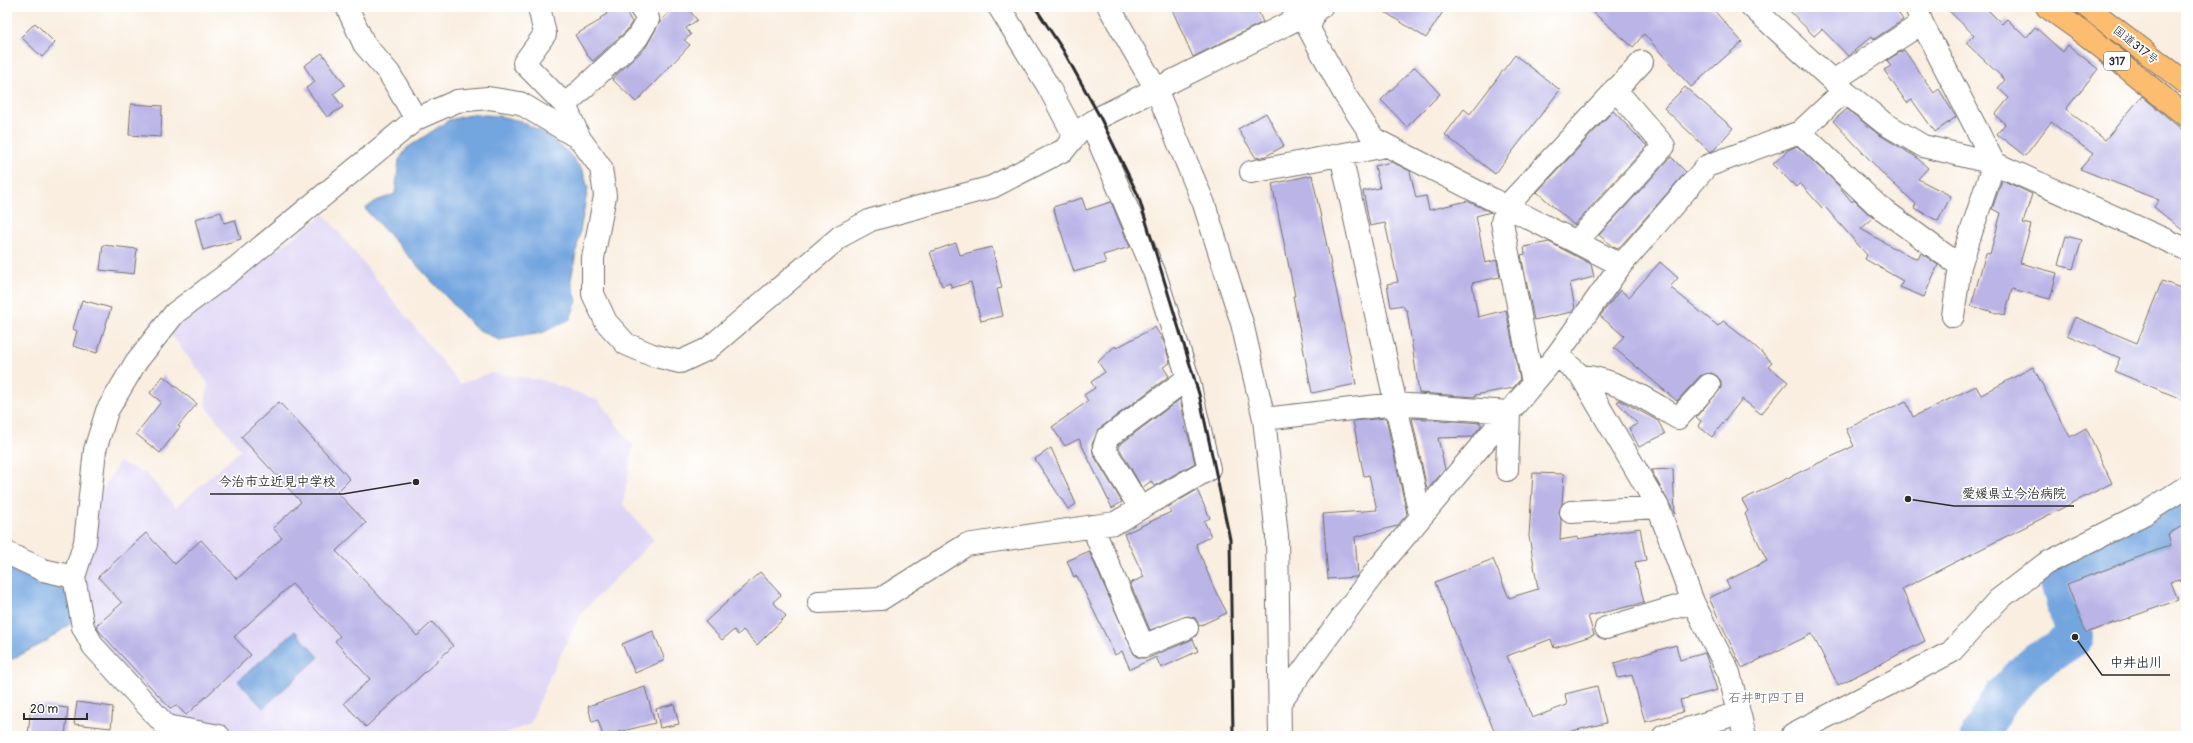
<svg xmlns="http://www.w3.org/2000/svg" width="2193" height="743" viewBox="0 0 2193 743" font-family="Pangolin,'Klee One',sans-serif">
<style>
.built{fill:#ded5f5}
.water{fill:#73a5df;stroke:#4f6885}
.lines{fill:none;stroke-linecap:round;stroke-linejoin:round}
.river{stroke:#73a5df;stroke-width:38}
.building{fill:#bbb5e7}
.minor-casing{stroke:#736f6a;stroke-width:24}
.highway-casing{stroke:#736f6a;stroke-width:24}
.minor{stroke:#fff;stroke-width:22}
.highway{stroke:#fcbd6f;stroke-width:22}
.rail{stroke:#2b2b2b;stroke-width:3}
.labels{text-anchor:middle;stroke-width:3.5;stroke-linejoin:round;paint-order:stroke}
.shield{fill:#fff;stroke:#6b6b6b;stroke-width:1}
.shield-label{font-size:11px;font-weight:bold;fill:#2b2b2b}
.street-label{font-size:12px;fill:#2b2b2b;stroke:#fff}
.neighbourhood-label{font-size:13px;fill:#5d5b6d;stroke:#fff}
.leader{fill:none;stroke:#2b2b2b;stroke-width:1.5}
.callout-dot{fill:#2b2b2b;stroke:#fff;stroke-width:1.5}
.callout-label{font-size:13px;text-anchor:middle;font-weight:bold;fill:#2b2b2b;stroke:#fff;stroke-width:3.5;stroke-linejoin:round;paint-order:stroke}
</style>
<rect width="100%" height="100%" fill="#fff"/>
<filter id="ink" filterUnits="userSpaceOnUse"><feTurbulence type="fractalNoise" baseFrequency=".025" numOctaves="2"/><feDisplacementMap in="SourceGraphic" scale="8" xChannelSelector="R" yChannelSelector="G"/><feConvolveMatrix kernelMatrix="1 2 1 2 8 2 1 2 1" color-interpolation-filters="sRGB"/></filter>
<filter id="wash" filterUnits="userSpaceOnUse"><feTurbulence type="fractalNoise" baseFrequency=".012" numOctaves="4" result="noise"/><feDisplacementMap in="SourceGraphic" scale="16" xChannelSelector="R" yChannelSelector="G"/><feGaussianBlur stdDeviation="0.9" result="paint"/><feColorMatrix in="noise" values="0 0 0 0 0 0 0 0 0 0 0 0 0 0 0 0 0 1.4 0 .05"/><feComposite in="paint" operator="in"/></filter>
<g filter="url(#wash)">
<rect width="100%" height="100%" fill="#f9eee0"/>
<path class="built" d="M324 214 460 384 490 373 542 380 598 400 633 446 623 505 654 540 581 613 549 678 530 724 501 735 265 736 172 721 90 630 82 574 102 491 119 462 146 473 176 507 241 450 205 405 208 383 169 332Z"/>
<path class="water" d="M473 114 499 116 521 121 542 132 568 152 583 171 588 188 571 280 577 301 570 319 542 333 499 340 475 328 365 209 376 201 395 194 399 160 407 148 449 120Z
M7 561 70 593 75 620 47 641 7 662Z
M295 631 319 657 263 708 238 681Z"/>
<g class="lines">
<path class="river" d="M1979 736 2003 696 2030 667 2075 637 2059 582 2159 534 2186 515"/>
</g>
<g id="blocks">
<path class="building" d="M602 7H623L632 22 627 30 593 61 587 55 575 35 601 20 600 18 607 14Z
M674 7H687L697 20 686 28 691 35 684 40 690 45 636 102 612 79 646 47 660 22Z
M1171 7H1256L1263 22 1193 57Z
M1377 7H1446L1426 38Z
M1587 7H1711L1742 42 1691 87 1644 34 1633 47Z
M1786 7H1895L1903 20 1874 39 1872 36 1848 56 1822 29 1814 36Z
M1945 7H1985L2002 24 2007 19 2026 38 2035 27 2063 52 2068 45 2098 69 2066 109 2105 140 2142 96 2186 133V233L2154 207 2159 200 2080 169 2093 154 2051 122 2025 156 1997 134 2005 124 1995 115 2009 98 1998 88 2005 80 1966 43 1974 35Z
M35 23 55 43 42 57 21 37Z
M1904 50 1934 93 1939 89 1956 117 1935 132 1912 100 1907 103 1884 70 1891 66 1887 60Z
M322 53 345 85 333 94 343 107 327 117 306 88 315 82 304 66Z
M1515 55 1560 90 1495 174 1445 135 1464 109 1470 114Z
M1415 67 1440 94 1407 127 1381 100Z
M1685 87 1733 128 1714 150 1710 152 1664 108Z
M131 104 162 106 161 137 129 135Z
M1847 109 1878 134 1916 157 1928 168 1918 179 1951 196 1938 221 1914 208 1916 204 1886 177 1833 121Z
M1613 111 1647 146 1574 225 1537 192Z
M1266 113 1284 146 1266 156 1256 158 1238 129Z
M1797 146 1838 185 1852 202 1854 200 1873 218 1861 229 1899 251 1918 259 1921 253 1922 254 1938 265 1924 297 1900 287 1903 281 1865 259 1867 255 1825 207 1823 209 1800 183 1796 187 1773 164 1788 150Z
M1671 157 1686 172 1618 249 1613 247 1599 235Z
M1392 162 1410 171 1416 198 1426 196 1429 210 1467 201 1491 212 1476 216 1485 263 1497 260 1500 277 1472 283 1478 317 1506 310 1520 380 1513 388 1475 395V397L1419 393 1407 310H1405L1403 305 1391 307 1387 284 1398 282 1385 223 1370 226 1363 191 1380 188 1375 166Z
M1312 175 1356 384 1312 393 1293 296H1295L1272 184Z
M2002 180 2032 194 2023 223 2031 225 2020 263 2057 273 2050 299 2012 289 2005 315 1971 306 1986 253 1990 254 2001 213 1992 209Z
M1082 198 1086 210 1111 202 1130 247 1103 255 1106 263 1074 272 1053 207Z
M221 212 224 223 235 220 241 239 203 250 195 219Z
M2066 236 2082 240 2073 269 2058 265Z
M1549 242 1591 264 1594 277 1570 283 1575 308 1572 312 1534 320 1521 255 1525 254 1524 247Z
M956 243 960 255 992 247 1002 288 997 289 1003 316 981 321 971 282 952 288 950 283 942 286 930 252Z
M103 245 137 249 134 274 100 270Z
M1660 262 1678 278 1670 287 1718 326 1723 321 1750 342 1772 362 1768 366 1788 382 1761 414 1742 399 1712 437 1698 426 1701 421 1696 417 1721 388V381L1717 376 1711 373 1700 376 1677 401 1614 348 1624 336 1600 316 1620 290 1629 297Z
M2162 281 2186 290V401L2114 371 2120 358 2067 335 2075 317 2137 343Z
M82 300 111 308 97 353 73 346 77 331 73 329Z
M1155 327 1164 342 1170 363 1163 367 1169 376 1100 428 1092 444 1093 454 1122 502 1112 508 1079 439 1065 446 1052 427 1088 401 1084 395 1095 388 1091 382 1105 372 1098 362 1115 346 1116 348Z
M2033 367 2070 437 2086 428 2112 483 1902 589 1925 641 1838 685 1812 634 1742 668 1709 598 1730 588 1726 581 1767 561 1745 514 1748 511 1742 500 1854 446 1846 429 1906 401 1913 417 1976 386 1981 395Z
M163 376 197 404 178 426 180 427 160 453 136 434 161 402 150 393Z
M1180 399 1186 426 1184 428 1188 434 1195 463 1154 486 1151 481 1142 488 1118 446Z
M1620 400 1658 421 1665 434 1639 447 1629 428 1638 424 1617 402Z
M279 402 350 479 337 492 366 523 336 551 417 636 432 622 453 646 366 727 344 703 370 679 335 641 340 636 292 584 234 637 251 655 186 715 177 706 170 708 100 632 96 626 122 603 98 577 146 533 175 564 201 540 237 579 282 538 273 528 301 502 241 437Z
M1386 418 1407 514 1397 526 1355 537 1358 575 1356 577 1328 579 1323 514 1377 510 1369 475 1364 476 1353 421Z
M1412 418 1481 423V426L1472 437 1438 438 1445 469 1429 488 1427 489Z
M1051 448 1076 504 1068 509 1035 459Z
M1673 469 1675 514 1651 470Z
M1533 473 1564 474 1562 504 1559 512 1561 520 1560 540 1578 537V539L1640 528 1646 560 1635 562 1644 603 1588 616 1594 635 1554 648 1551 639 1507 656 1532 718 1567 705 1565 694 1597 686 1606 723 1564 733 1565 736H1496L1435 582 1493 559 1509 598 1538 589 1529 536Z
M1197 490 1210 518 1204 521 1211 536 1196 544 1213 586 1227 613 1199 626 1195 618 1188 616 1150 630 1130 583 1144 577 1124 534 1171 512 1168 507Z
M2186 524V581L2181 582 2180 580 2171 582 2178 600 2086 633 2067 584 2171 545 2168 534Z
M1089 551 1135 656 1141 658H1148L1193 639 1198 651 1161 668 1156 657 1130 669 1122 651 1115 655 1077 576 1074 577 1067 561Z
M760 572 781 595 773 602 786 616 757 645 743 630 738 635 734 630 722 640 705 622Z
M653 631 665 660 635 673 622 644Z
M1676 645 1680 660 1705 653 1717 690 1680 700 1683 712 1645 722 1632 675 1618 678 1614 663Z
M645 687 655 723 603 736 598 720 592 722 588 706Z
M77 702 113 707 111 728 74 724Z
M31 704 68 708 65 736H28Z
M674 704 679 724 660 728 656 709Z"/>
</g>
</g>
<g filter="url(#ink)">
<use href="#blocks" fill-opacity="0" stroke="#736f6a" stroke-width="1"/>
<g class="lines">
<defs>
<path id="minor" d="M347 7 364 44 389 73 416 119
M539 7 545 34 524 63 565 105 580 139
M999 7 1048 86 1075 137
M1109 7 1156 89 1204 204 1242 323 1264 419 1277 536 1280 736
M1314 7 1315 10 1309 29 1345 95 1374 139 1621 265
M1752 7 1844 91 1884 123 1923 146 1994 163 2186 249
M1833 81 1922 23
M565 105 637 38 648 19 640 7
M1800 132 1877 205 1960 266 1994 163 1922 23 1916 7
M1341 155 1419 510
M1251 172 1386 146
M1576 242 1664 146 1615 89
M1953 316 1960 266
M1557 355 1581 376 1658 507 1693 602 1729 673 1745 736
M1581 376C1618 380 1646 399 1678 418L1709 385
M1533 383 1502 222 1506 207 1642 62
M1264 419 1395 404 1509 412 1507 470
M1140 508 1104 448 1107 438 1188 378
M1571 512 1658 507
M1092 526 1143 646 1187 628
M7 553 43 570 74 577
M819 602 881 599 966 545 1115 523 1209 469 1188 378 1155 274 1091 123
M1606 628 1693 602
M1280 702 1375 572 1557 355 1621 265 1707 166 1800 132 1844 91
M1793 734 1951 652 1998 600 2045 564 2144 514 2186 487
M219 736 166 726 93 646 83 627 74 577 85 542 95 450 107 411 136 362 175 313 238 266 416 119 457 101 488 98 520 103 580 139 601 168 605 196 593 258V294L606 322 626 344 652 355 680 362 708 349 841 236 871 220 992 187 1064 150 1080 130 1100 117 1321 7
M1664 736 1739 713"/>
<path id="highway" d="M2047 7 2085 34 2186 116
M2087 7 2186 83"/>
</defs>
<use href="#minor" class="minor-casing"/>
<use href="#highway" class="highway-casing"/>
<use href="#minor" class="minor"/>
<use href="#highway" class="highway"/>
<path class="rail" d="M1035 7 1063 50 1100 117 1138 195 1199 394 1230 539 1233 736"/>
</g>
</g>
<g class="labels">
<rect class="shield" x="2104" y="52" width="26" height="18" rx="3"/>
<g class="shield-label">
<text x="2117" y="65">317</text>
</g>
<g class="street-label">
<text transform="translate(2136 45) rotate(38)" y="4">国道317号</text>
</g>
<g class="neighbourhood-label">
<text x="1767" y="702">石井町四丁目</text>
</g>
</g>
<path class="leader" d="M416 482L343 494H210M1908 499L1954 506H2074M2075 637L2102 675H2170"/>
<g class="callout-dot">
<circle cx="416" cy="482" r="4"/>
<circle cx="1908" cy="499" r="4"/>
<circle cx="2075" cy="637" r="4"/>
</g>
<g class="callout-label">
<text x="277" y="486">今治市立近見中学校</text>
<text x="2014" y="498">愛媛県立今治病院</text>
<text x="2136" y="667">中井出川</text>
</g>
<rect width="2193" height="743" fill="none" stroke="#fff" stroke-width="24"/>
<path d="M24 713v6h63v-6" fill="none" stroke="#2b2b2b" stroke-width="2"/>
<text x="30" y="713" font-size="12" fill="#2b2b2b" stroke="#ffffff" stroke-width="3" paint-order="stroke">20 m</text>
</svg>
